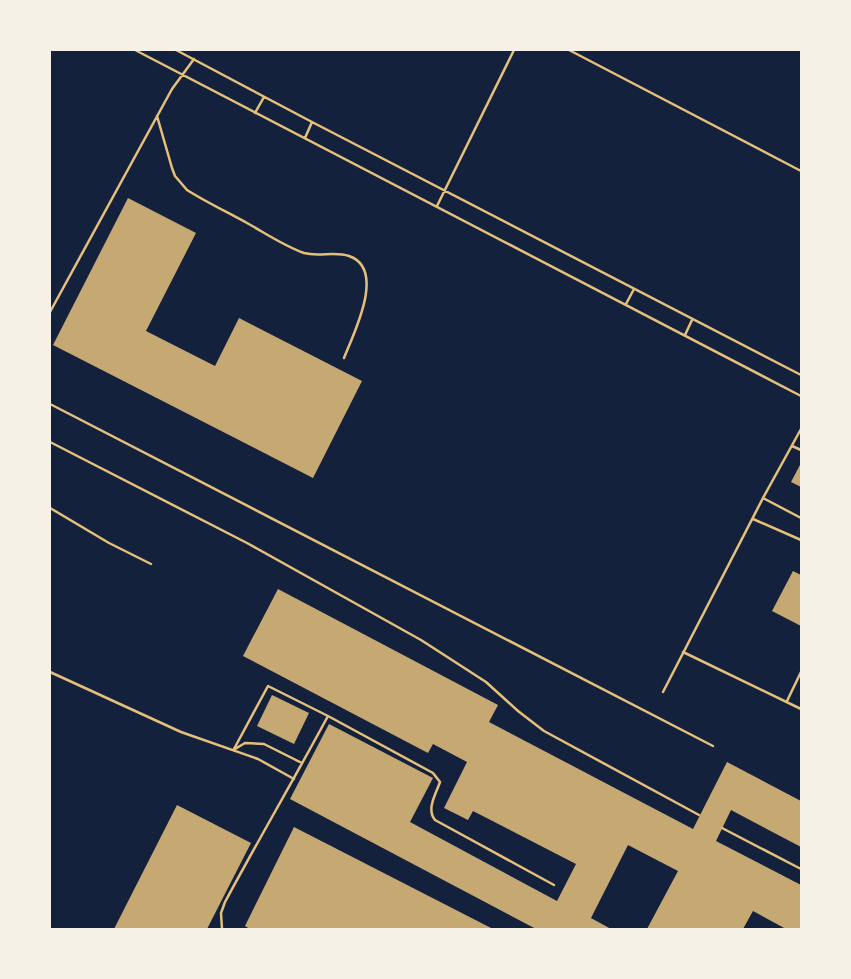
<svg xmlns="http://www.w3.org/2000/svg" width="851" height="979" viewBox="0 0 851 979" font-family="'Fira Sans Condensed',sans-serif">
<style>
.building{fill:#c6a872}
.lines{fill:none;stroke-linecap:round;stroke-linejoin:round}
.service{stroke:#e5c07b;stroke-width:2.5}
</style>
<rect width="100%" height="100%" fill="#14213d"/>
<path class="building" d="M128 198 196 233 146 331 215 366 239 318 362 381 313 478 53 345Z
M801 463V487L791 482Z
M793 571 801 575V626L772 611Z
M278 589 498 705 489 722 693 829 727 762 801 801V847L731 810 716 841 801 885V929H786L753 911 743 929H647L678 871 628 845 591 918 611 929H536L290 799 329 724 433 778 410 822 557 901 576 864 473 811 468 820 444 808 467 762 433 744 428 753 243 656Z
M272 695 309 713 294 744 257 726Z
M177 805 251 843 207 929H114Z
M294 827 493 929H250L245 926Z"/>
<g class="lines">
<path class="service" d="M135 50 801 396
M176 50 312 122 801 375
M569 50 801 171
M255 113 264 97
M157 116 172 168 175 176 187 190C206 202 227 212 247 223 265 233 284 246 304 253 319 257 335 251 349 256 387 269 353 335 344 358
M305 138 312 122
M437 206 514 50
M626 304 634 289
M50 312 172 89 194 59
M685 335 692 320
M50 404C271 517 491 633 713 746
M50 442 247 543 421 640 486 682 518 711 544 731 699 815
M792 446 801 450
M763 498 801 518
M50 508 109 543 151 564
M753 519 801 540
M683 652 801 709
M50 672 181 732 258 759 294 779
M663 692 763 498 801 429
M787 701 801 672
M234 749 268 686 328 716 433 773 440 782C436 794 426 809 435 820L554 885
M235 749 245 743 264 744 302 763
M722 828 801 869
M222 929 221 913 225 902C259 839 294 779 328 716"/>
</g>
<rect width="851" height="979" fill="none" stroke="#f6f1e7" stroke-width="102"/>
</svg>
